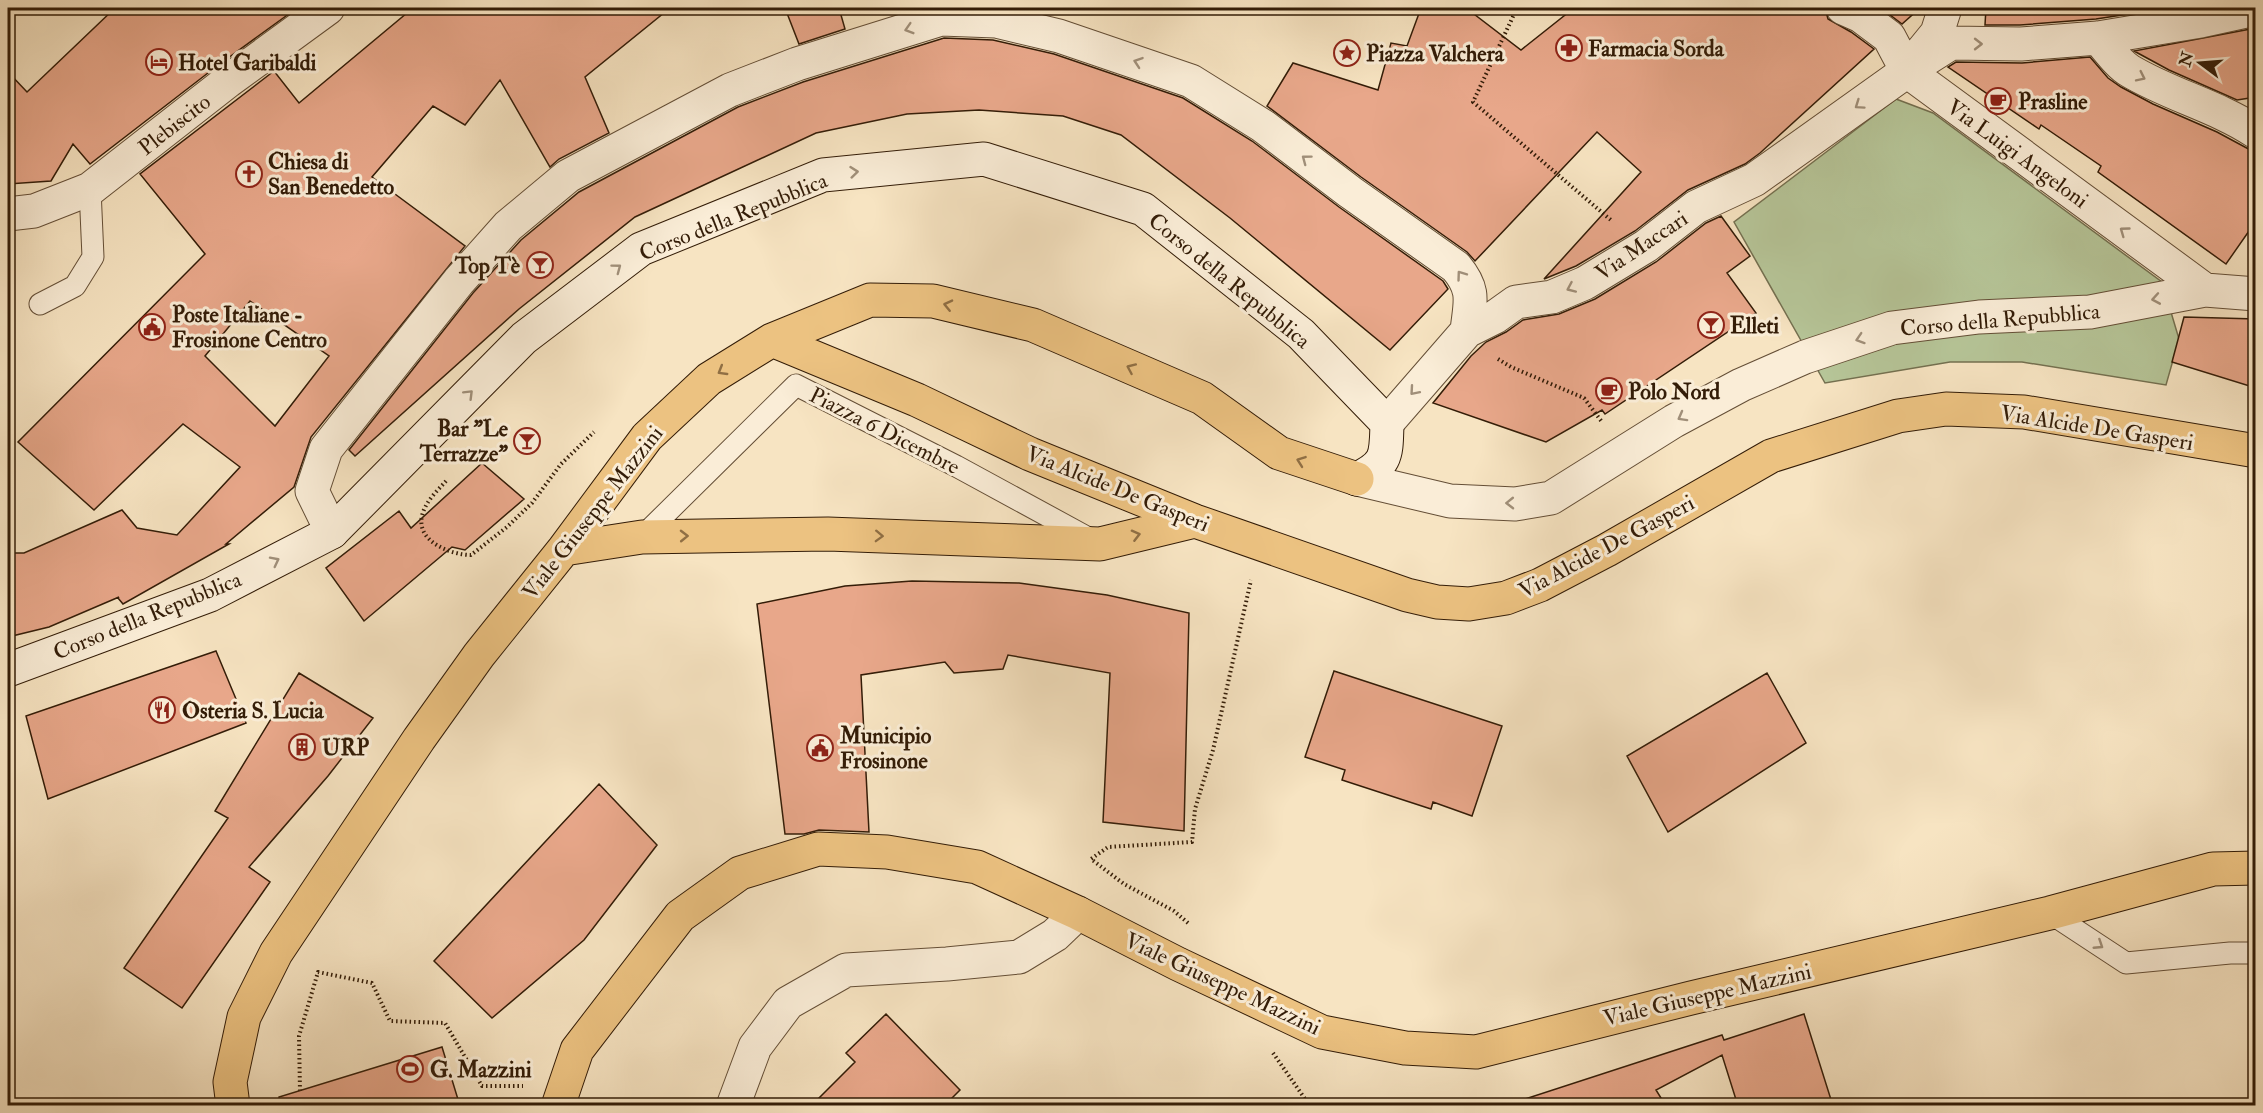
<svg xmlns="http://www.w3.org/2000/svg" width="2263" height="1113" viewBox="0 0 2263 1113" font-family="'IM FELL Double Pica',serif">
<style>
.green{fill:#b6c598;stroke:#747050;stroke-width:1.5}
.building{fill:#e8a78a;stroke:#331c07;stroke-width:1.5;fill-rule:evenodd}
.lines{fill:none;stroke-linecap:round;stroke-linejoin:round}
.lane-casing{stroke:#644e36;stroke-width:23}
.street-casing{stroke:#644e36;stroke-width:35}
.secondary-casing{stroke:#331c07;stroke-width:35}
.primary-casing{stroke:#331c07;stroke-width:35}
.path{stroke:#331c07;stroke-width:4;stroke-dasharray:1.5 3;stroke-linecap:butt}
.lane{stroke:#faedd7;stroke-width:21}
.street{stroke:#faedd7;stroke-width:33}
.secondary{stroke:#faedd7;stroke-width:33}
.primary{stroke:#ecc281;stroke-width:33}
.oneway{stroke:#a08f79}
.oneway2{stroke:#906f44}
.labels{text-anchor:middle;stroke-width:6;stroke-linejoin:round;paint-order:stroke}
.poi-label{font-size:22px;font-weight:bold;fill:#331c07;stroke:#faedd7;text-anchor:start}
.street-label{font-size:22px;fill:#331c07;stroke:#faedd7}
</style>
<rect width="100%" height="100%" fill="#f7e4c2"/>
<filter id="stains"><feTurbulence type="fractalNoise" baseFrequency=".00333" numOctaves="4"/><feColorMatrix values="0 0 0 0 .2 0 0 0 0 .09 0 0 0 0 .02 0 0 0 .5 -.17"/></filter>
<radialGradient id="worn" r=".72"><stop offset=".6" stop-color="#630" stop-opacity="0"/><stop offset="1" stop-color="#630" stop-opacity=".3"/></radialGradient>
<path class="green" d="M1896 99 1933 113 2162 282 2179 339 2166 385 2022 362H1950L1825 383 1734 222Z"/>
<path class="building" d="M115 8H297L217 66 90 164 73 144 51 181 8 184V72L27 92Z
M413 8H670L585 77 609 133 559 159 550 167 500 80 465 125 433 106 372 177 465 246 311 437 294 487 226 544H229L123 604 118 598 119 597 49 627 8 637V553H24L122 510 137 528 177 535 240 467 183 424 94 510 18 442 205 254 140 174 274 71 299 103ZM250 301 329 356 275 426 205 356Z
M785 8H839L845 29 799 44Z
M1421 8H1466L1521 50 1574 8H1825L1828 19 1851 32 1874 49 1760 153 1745 164 1688 190 1635 231 1576 266 1544 279 1641 172 1597 132 1475 261 1467 252 1361 177 1267 106 1293 63 1378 90 1391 43 1407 46Z
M1881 8H1920L1902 24Z
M1986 8H2168L2096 19 2020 25H1985Z
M2256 28V97L2237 100 2169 70 2134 51Z
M944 38 993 40 1054 54 1183 98 1252 141 1339 207 1443 281 1448 289 1390 350 1230 218 1121 135 1063 116 979 110 907 114 816 133 635 217 519 309 355 456 349 450 473 293 521 240 579 192 738 107 803 82Z
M2090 57 2108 78 2121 87 2153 104 2217 132 2256 153V221L2226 264 2098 172 2101 166 2041 125 2039 129 1948 67 1956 62 2022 63Z
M1721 216 1750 256 1727 273 1756 313 1605 414 1602 410 1546 442 1433 403 1471 356 1486 342 1506 332 1523 320 1559 314 1595 299 1656 262 1706 223Z
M2184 317 2256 319V388L2172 362Z
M482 463 524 499 465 550 452 547 364 621 326 568 399 511 411 528Z
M912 581 1019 583 1107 595 1189 613 1184 831 1103 822 1110 673 1008 655 1003 669 954 673 945 662 861 675 869 832 819 830 804 834H785L757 604 845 586Z
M216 651 246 723 48 799 26 716Z
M1334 671 1502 726 1472 816 1433 802 1431 809 1342 780 1345 770 1305 757Z
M299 673 373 718 328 776 249 867 270 882 182 1008 124 968 228 818 215 811Z
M1767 673 1806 743 1668 832 1627 756Z
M599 784 657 845 584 940 492 1018 434 961Z
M886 1014 960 1090 944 1106H811L855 1062 846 1053Z
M1804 1014 1833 1106H1738L1722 1055 1656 1090 1666 1106H1526L1525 1099 1722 1035 1724 1040Z
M442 1047 460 1106H280L279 1097Z"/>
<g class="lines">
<defs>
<path id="lane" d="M40 304 75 286 93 257 90 189
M642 537 796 385 956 466 1092 540
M2050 913 2126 963 2230 953H2256"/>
<path id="street" d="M1843 8 1861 16 1889 37 1907 71 2205 290
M2098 38C2108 49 2118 64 2130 71 2170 95 2217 106 2256 132
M1915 60 1937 33 1945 8
M8 214 34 211 90 189 228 81 328 8
M1387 423 1467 331 1495 317 1516 302 1552 297 1585 283 1646 246 1696 207 1754 180 1907 71 1951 43 2021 44 2098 38 2201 21 2256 9
M1357 479 1450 501 1515 504 1551 498 1674 421 1741 385 1805 357 1892 328 1979 317 2090 312 2205 290 2256 294
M332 532 312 491 326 449 459 281 508 226 568 176 730 90 797 64 941 19 996 21 1059 36 1191 81 1263 126 1350 192 1456 267C1476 291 1470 302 1467 331
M733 1106 755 1047 788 1003 846 970 947 964 1019 957 1055 935 1078 913"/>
<path id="secondary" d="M8 670 210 595 332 532 524 338 641 249 823 175 984 159 1143 209 1301 334 1387 423C1386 455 1388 464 1357 479"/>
<path id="primary" d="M772 340 917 400 1030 454 1195 521 1407 595 1437 602 1469 604 1506 598 1540 585 1607 550 1771 456 1898 416 1946 409 2024 412 2256 451
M564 549 642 537 828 534 1100 544 1195 521
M233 1106 230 1082 244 1017 276 953 419 739 479 655 564 549 647 437 709 379 772 340 870 300 933 301 1033 325 1202 398 1279 453 1357 479
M558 1106 577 1050 680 916 740 873 818 849 887 852 977 867 1078 913 1178 964 1322 1032 1405 1048 1476 1052 1691 998 2050 913 2213 869 2256 868"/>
</defs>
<use href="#lane" class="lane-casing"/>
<use href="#street" class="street-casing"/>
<use href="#secondary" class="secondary-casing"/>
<use href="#primary" class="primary-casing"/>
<path class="path" d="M1517 8 1473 102 1612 221
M1498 359 1511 367 1584 398 1602 422
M446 481C437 491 425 502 422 516 416 542 452 555 471 555L507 527 532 503 561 464 594 432
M1188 923 1174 911 1124 884 1091 859 1108 847 1192 842 1195 809 1213 750 1251 580
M1273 1053 1310 1106
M300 1091 299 1036 318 972 372 983 390 1021 445 1023 482 1086H523"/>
<use href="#lane" class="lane"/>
<use href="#street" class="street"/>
<use href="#secondary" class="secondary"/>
<use href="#primary" class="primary"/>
</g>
<defs><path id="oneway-chevron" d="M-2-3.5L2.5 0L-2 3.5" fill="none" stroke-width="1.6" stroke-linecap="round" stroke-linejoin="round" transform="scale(1.5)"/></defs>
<g class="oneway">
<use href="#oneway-chevron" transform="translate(909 29) rotate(163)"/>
<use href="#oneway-chevron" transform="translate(1978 44)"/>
<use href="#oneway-chevron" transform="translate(1138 62) rotate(-161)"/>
<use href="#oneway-chevron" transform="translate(2141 77) rotate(26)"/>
<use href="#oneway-chevron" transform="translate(1859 105) rotate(145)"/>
<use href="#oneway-chevron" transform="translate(1306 159) rotate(-143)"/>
<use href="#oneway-chevron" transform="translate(854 172) rotate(-6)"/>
<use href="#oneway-chevron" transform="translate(2124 231) rotate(-144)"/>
<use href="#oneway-chevron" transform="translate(617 268) rotate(-37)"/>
<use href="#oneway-chevron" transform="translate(1461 275) rotate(-126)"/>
<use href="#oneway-chevron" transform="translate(1571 288) rotate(156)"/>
<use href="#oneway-chevron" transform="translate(2156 299) rotate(170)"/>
<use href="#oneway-chevron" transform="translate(1860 339) rotate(162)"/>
<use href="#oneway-chevron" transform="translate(1414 391) rotate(131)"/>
<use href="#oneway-chevron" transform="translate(469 394) rotate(-45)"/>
<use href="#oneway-chevron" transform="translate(1682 417) rotate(151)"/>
<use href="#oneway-chevron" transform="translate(1510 503) rotate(179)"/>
<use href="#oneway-chevron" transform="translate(275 561) rotate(-27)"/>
<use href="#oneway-chevron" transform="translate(2099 945) rotate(33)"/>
</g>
<g class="oneway2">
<use href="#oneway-chevron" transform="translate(948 305) rotate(-167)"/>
<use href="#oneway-chevron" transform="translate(1131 368) rotate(-156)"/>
<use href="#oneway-chevron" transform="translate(722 371) rotate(149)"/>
<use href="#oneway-chevron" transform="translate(1301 461) rotate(-160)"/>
<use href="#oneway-chevron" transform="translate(1136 535) rotate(-14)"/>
<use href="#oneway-chevron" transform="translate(684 536) rotate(-1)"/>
<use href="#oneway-chevron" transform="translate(879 536) rotate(2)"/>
</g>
<defs>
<symbol id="pharmacy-ring" viewBox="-11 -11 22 22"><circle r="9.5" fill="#faedd7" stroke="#8f2418" stroke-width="1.5"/><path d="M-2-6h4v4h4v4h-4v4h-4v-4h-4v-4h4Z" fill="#8f2418"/></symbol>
<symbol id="sight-ring" viewBox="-11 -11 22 22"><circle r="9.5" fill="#faedd7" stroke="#8f2418" stroke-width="1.5"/><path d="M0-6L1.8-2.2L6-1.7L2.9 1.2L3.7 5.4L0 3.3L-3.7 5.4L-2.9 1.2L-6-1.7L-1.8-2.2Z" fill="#8f2418"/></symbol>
<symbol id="hotel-ring" viewBox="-11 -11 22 22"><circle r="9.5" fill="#faedd7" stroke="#8f2418" stroke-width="1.5"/><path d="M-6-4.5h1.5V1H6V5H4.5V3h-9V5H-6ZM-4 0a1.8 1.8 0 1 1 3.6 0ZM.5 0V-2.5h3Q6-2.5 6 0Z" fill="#8f2418"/></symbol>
<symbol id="cafe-ring" viewBox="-11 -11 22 22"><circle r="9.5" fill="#faedd7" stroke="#8f2418" stroke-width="1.5"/><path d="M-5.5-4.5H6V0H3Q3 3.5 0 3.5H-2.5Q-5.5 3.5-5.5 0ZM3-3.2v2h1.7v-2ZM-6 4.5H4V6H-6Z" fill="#8f2418"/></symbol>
<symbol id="church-ring" viewBox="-11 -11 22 22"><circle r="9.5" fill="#faedd7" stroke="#8f2418" stroke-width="1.5"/><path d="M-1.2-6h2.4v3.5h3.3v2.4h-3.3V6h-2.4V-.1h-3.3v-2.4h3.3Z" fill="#8f2418"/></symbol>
<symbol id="bar-ring" viewBox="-11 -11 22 22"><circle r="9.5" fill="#faedd7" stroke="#8f2418" stroke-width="1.5"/><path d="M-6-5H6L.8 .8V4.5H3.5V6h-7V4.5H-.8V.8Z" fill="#8f2418"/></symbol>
<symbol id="civic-ring" viewBox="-11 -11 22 22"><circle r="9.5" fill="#faedd7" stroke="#8f2418" stroke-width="1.5"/><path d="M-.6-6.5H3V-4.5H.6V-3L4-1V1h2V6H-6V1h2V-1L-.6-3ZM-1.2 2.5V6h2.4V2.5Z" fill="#8f2418"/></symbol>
<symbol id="restaurant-ring" viewBox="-11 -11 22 22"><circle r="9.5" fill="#faedd7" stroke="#8f2418" stroke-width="1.5"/><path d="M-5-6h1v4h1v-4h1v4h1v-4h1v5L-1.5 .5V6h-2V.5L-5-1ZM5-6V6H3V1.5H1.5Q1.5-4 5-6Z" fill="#8f2418"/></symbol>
<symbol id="building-ring" viewBox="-11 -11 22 22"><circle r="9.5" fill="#faedd7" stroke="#8f2418" stroke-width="1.5"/><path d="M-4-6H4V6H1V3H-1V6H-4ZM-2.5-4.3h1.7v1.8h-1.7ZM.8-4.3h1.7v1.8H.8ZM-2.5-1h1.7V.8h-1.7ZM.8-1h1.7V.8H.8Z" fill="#8f2418"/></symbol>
<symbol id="stadium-ring" viewBox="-11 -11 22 22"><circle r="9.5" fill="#faedd7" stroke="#8f2418" stroke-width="1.5"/><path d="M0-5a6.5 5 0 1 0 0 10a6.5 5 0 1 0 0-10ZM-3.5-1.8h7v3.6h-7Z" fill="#8f2418"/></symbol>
</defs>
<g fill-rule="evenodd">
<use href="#pharmacy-ring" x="1554" y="33" width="30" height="30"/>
<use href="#sight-ring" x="1332" y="38" width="30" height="30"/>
<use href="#hotel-ring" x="144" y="47" width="30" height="30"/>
<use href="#cafe-ring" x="1983" y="86" width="30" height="30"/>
<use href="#church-ring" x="234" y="159" width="30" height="30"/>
<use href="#bar-ring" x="525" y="250" width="30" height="30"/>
<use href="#bar-ring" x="1696" y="310" width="30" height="30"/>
<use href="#civic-ring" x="137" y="312" width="30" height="30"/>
<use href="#cafe-ring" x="1594" y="376" width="30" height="30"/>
<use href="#bar-ring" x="512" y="426" width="30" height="30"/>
<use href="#restaurant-ring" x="147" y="695" width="30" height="30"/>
<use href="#building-ring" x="287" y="732" width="30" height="30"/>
<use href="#civic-ring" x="805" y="733" width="30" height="30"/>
<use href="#stadium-ring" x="395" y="1054" width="30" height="30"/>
</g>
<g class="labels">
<g class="poi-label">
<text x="1588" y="56">Farmacia Sorda</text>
<text x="1366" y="61">Piazza Valchera</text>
<text x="178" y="70">Hotel Garibaldi</text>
<text x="2018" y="109">Prasline</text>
<text x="268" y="169">Chiesa di<tspan x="268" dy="25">San Benedetto</tspan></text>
<text x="520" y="273" text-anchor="end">Top Tè</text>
<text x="172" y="322">Poste Italiane -<tspan x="172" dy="25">Frosinone Centro</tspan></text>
<text x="1730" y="333">Elleti</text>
<text x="1628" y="399">Polo Nord</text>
<text x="508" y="436" text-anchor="end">Bar "Le<tspan x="508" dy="25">Terrazze"</tspan></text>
<text x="182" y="718">Osteria S. Lucia</text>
<text x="840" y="743">Municipio<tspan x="840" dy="25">Frosinone</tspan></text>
<text x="322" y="755">URP</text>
<text x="430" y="1077">G. Mazzini</text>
</g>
<g class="street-label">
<text transform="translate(174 124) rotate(-38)" y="8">Plebiscito</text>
<text transform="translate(2018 153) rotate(36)" y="8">Via Luigi Angeloni</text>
<text transform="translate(733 216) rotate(-22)" y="8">Corso della Repubblica</text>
<text transform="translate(1641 245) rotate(-34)" y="8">Via Maccari</text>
<text transform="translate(1230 280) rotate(39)" y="8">Corso della Repubblica</text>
<text transform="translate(2000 319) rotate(-5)" y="8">Corso della Repubblica</text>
<text transform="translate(2097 427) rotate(9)" y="8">Via Alcide De Gasperi</text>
<text transform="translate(885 430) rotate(27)" y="8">Piazza 6 Dicembre</text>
<text transform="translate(1118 488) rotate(22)" y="8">Via Alcide De Gasperi</text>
<text transform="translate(592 512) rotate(-52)" y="8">Viale Giuseppe Mazzini</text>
<text transform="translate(1606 546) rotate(-28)" y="8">Via Alcide De Gasperi</text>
<text transform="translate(147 615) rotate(-22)" y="8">Corso della Repubblica</text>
<text transform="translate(1223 983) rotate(25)" y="8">Viale Giuseppe Mazzini</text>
<text transform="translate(1707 994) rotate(-13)" y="8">Viale Giuseppe Mazzini</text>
</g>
</g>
<rect width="2263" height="1113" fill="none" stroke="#f7e4c2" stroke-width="30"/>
<rect x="9" y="9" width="2245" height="1095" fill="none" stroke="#331c07" stroke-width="3"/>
<rect x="15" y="15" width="2233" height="1083" fill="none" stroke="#331c07" stroke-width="1.5"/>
<g transform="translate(2200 63) rotate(286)" stroke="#faedd7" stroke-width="4.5" paint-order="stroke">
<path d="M0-4.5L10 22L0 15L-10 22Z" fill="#331c07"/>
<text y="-9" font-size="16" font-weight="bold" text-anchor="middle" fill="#331c07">N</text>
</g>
<rect width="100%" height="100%" filter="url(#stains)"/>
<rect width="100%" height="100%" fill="url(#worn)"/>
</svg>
